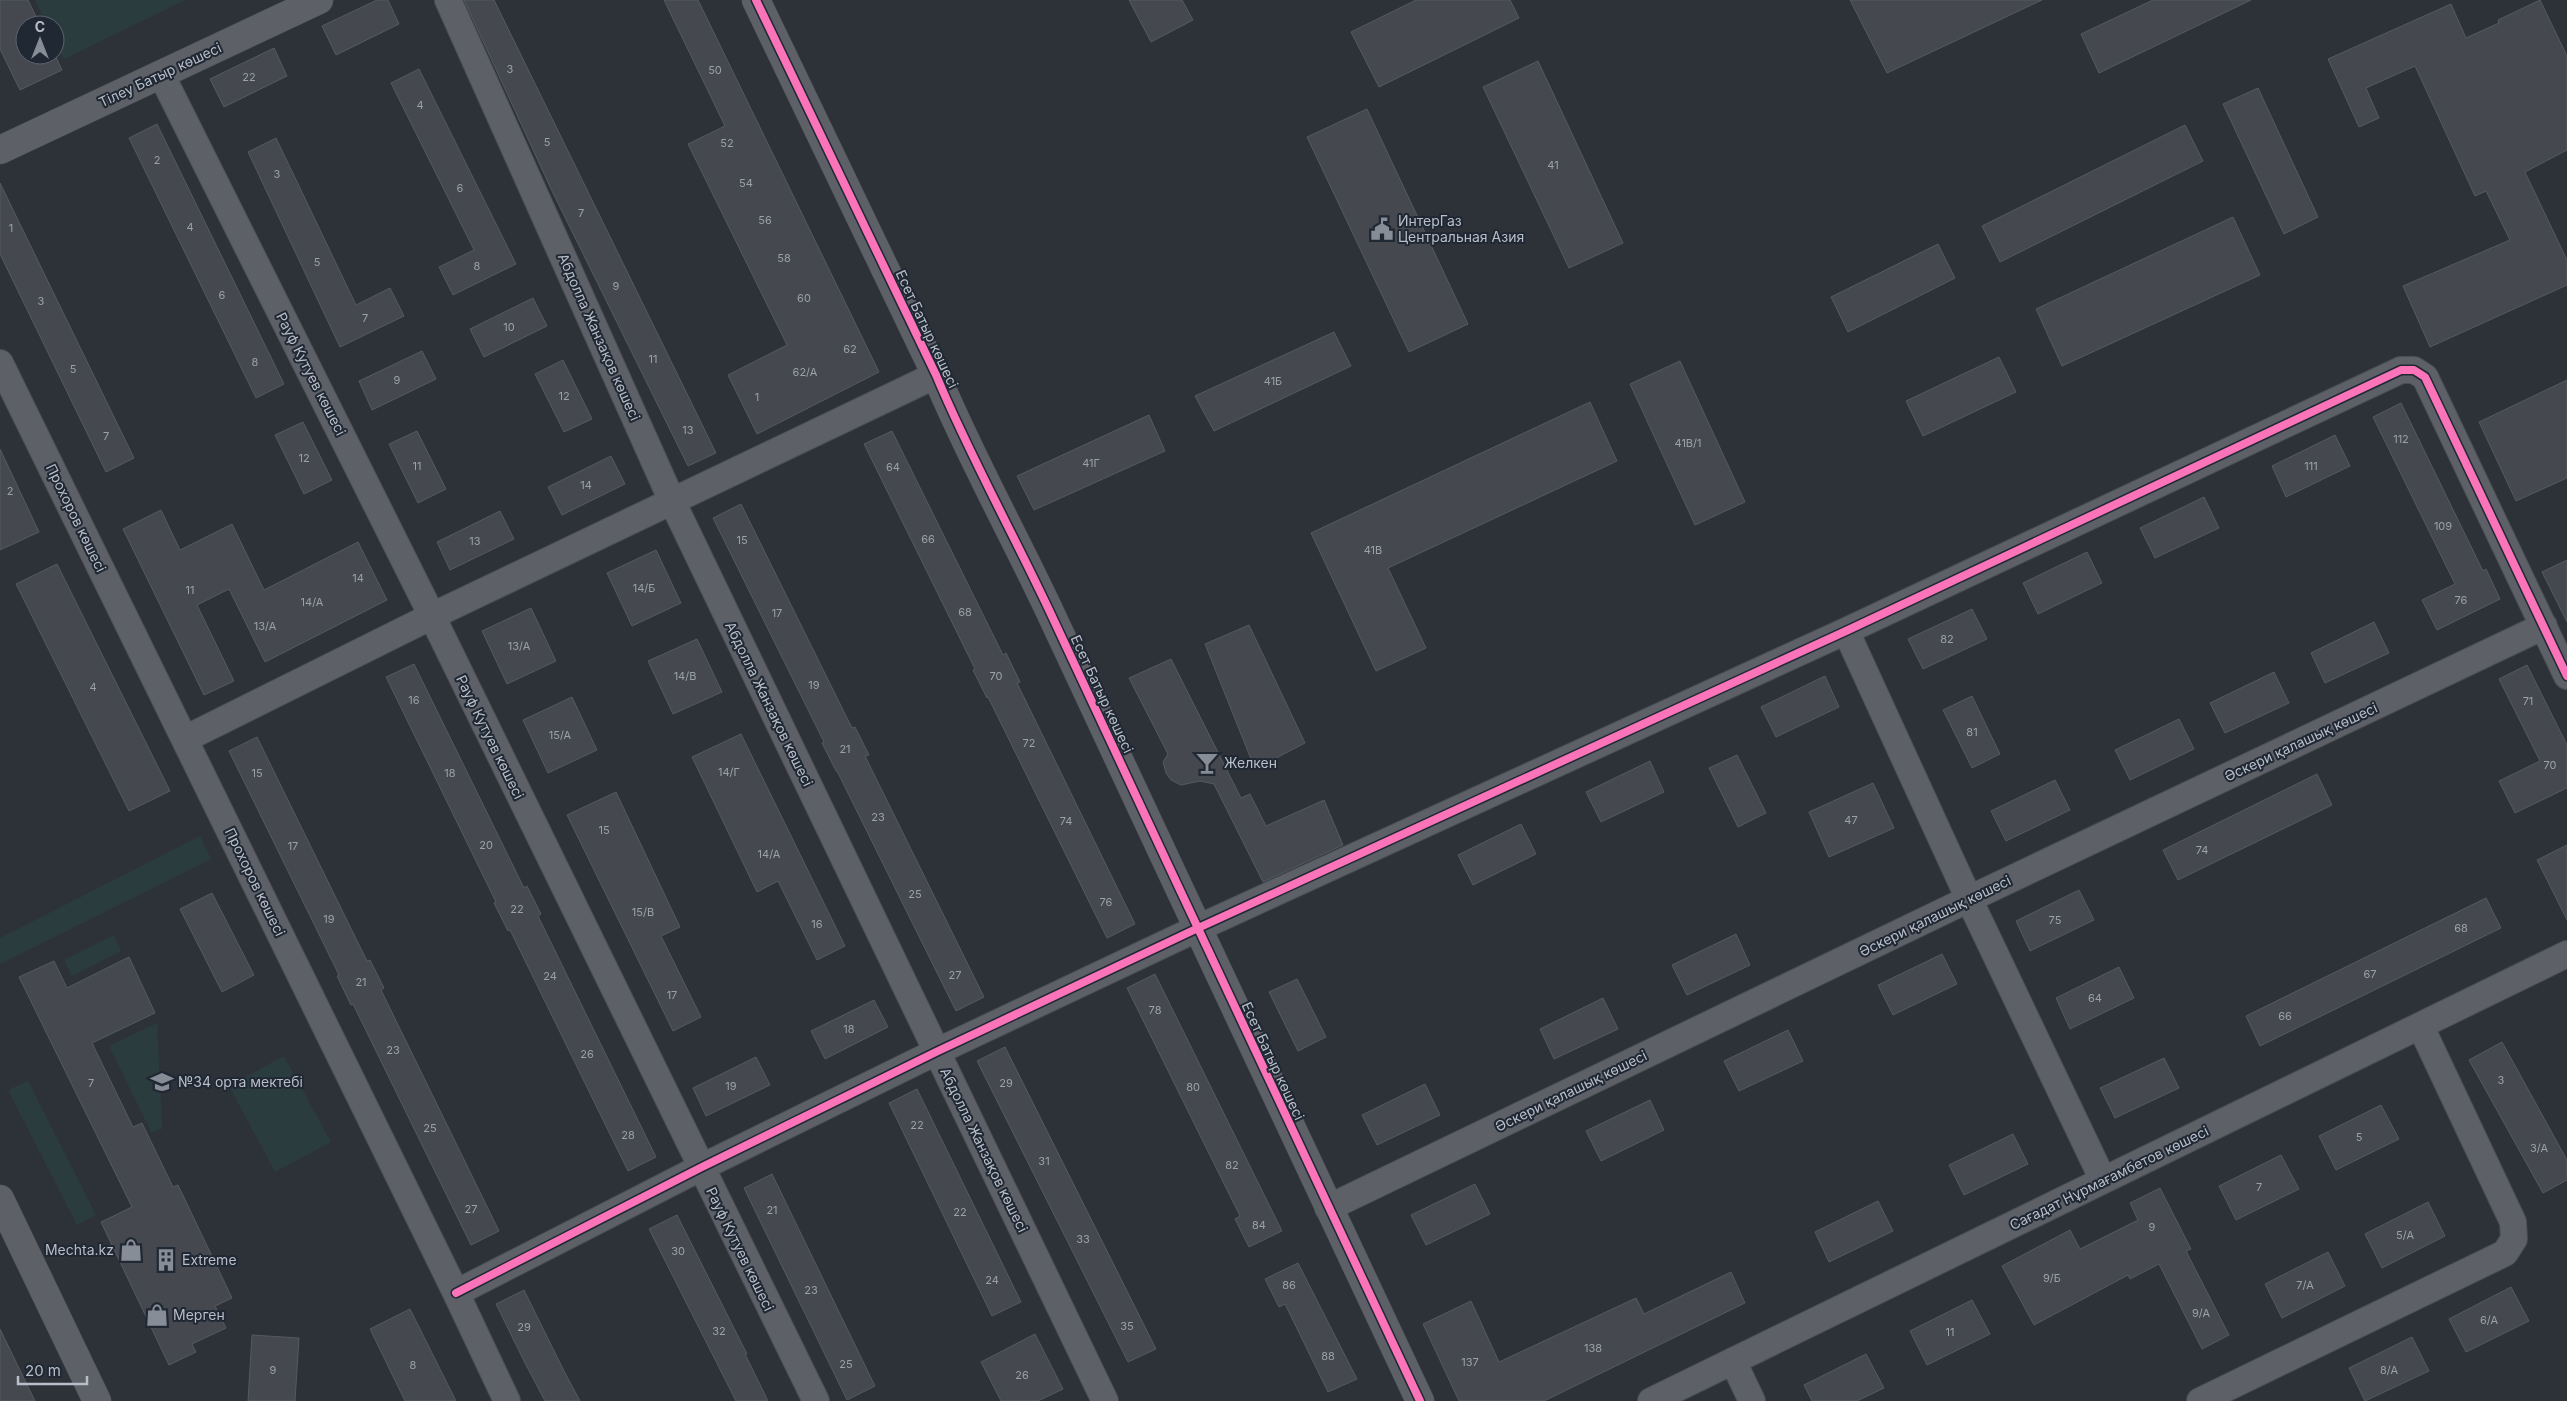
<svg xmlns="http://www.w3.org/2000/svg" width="2567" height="1401" viewBox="0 0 2567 1401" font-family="Inter,sans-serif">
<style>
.green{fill:#2b3c3f}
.building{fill:#45494f;stroke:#555961}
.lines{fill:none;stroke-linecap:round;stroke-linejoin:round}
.minor-casing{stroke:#4a4e54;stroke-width:28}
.tertiary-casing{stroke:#4a4e54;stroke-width:29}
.minor{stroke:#5d6067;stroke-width:26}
.tertiary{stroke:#5d6067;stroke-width:28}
.cycleway-casing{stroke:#202833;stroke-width:11}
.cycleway{stroke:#fb73b8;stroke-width:8}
.labels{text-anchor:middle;stroke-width:4;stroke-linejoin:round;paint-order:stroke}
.number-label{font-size:11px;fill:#9ba1aa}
.street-label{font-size:14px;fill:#b8bec9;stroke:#202833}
.poi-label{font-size:14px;fill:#b8bec9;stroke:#202833;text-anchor:start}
</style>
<rect width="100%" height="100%" fill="#2d3239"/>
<path class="green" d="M35 0H185L64 59 55 41V25H47Z
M200 836 211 859 0 964V938Z
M114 935 121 951 72 976 64 960Z
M157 1023 162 1129 151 1132 109 1046Z
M284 1056 331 1142 275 1172 229 1086Z
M28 1081 96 1215 77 1225 8 1090Z"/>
<path class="building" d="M0 0H28L40 25H25V55H55L62 70 20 90 0 49Z
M377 0H388L399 24 336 55 322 26Z
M464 0H494L716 453 688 466 552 191Z
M664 0H698L879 372 757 434 728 375 787 345 688 144 725 126Z
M1129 0H1182L1193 20 1151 42Z
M1416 0H1510L1519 18 1379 87 1351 32Z
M1850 0H2042L1887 73Z
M2153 0H2251L2099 73 2081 34Z
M2540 0 2567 56V150L2525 172 2567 260V285L2430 347 2403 286 2510 240 2486 191 2475 196 2415 66 2366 88 2379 118 2359 127 2328 59 2451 4 2466 38 2499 23 2498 20Z
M274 48 287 76 224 107 210 79Z
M1538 61 1623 243 1569 268 1483 87Z
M419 69 516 264 453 295 439 267 474 250 391 83Z
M2258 88 2318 217 2284 234 2223 104Z
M1367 109 1468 324 1409 352 1307 137Z
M157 124 284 384 256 398 129 138Z
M2185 125 2203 161 2000 262 1982 226Z
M276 138 356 305 390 288 404 316 340 347 248 152Z
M0 183 134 458 106 472 0 254Z
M2233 217 2260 275 2062 366 2036 309Z
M1938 244 1955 278 1848 332 1831 297Z
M533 298 547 326 484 357 470 329Z
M1334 332 1351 366 1214 431 1195 396Z
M422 351 436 379 372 410 359 381Z
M1999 357 2016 392 1923 436 1906 401Z
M563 360 592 419 564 432 535 374Z
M1680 361 1745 502 1695 525 1630 384Z
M2567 380V478L2516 501 2479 422Z
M1590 402 1617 461 1388 568 1426 648 1376 671 1311 533Z
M2401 403 2483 571 2486 569 2500 599 2437 630 2422 600 2455 584 2373 417Z
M1149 415 1165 451 1034 510 1017 476Z
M303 422 332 480 304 494 275 435Z
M417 431 446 489 418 503 389 444Z
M892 431 1003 655 1006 653 1020 682 1017 683 1135 924 1107 938 988 697 987 698 973 670 975 669 864 444Z
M2335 435 2350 466 2286 497 2272 466Z
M0 449 39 532 0 550Z
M611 456 625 484 562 515 548 487Z
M2204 497 2219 528 2155 558 2140 528Z
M741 504 852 728 855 727 869 755 865 756 984 997 956 1011 837 771H836L822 743 824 742 713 518Z
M161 510 180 550 232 524 264 590 358 542 387 600 265 662 229 589 197 605 234 681 204 695 123 529Z
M500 511 514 539 450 570 437 542Z
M656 550 681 603 632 626 607 573Z
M2087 552 2102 583 2038 614 2023 583Z
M2567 560V622L2542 572Z
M57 564 170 791 129 811 16 584Z
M531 608 556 661 507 684 482 631Z
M1972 609 1987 639 1923 669 1908 639Z
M2374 622 2389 653 2325 683 2311 653Z
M1249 625 1305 743 1255 769 1205 644Z
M697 639 722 692 673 714 648 661Z
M1171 659 1241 798 1250 794 1266 826 1324 800 1343 845 1263 882 1214 784 1200 781 1181 785 1171 780 1166 773 1163 762 1168 754 1129 678Z
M414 664 524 888 527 886 541 914 538 916 656 1157 628 1171 510 930 508 931 494 903 496 902 386 677Z
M2527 665 2567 745V788L2515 813 2499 781 2540 761 2499 679Z
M2274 672 2289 703 2225 733 2210 703Z
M1825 676 1839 707 1776 737 1761 707Z
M1972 696 2000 754 1972 768 1943 710Z
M572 697 597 750 548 773 523 720Z
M2179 719 2194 749 2130 780 2115 750Z
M741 734 845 946 817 960 778 881 757 892 692 757Z
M257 737 367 961 370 960 384 988 381 990 499 1231 471 1245 353 1004 351 1005 337 976 339 975 229 751Z
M1737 755 1766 813 1738 827 1709 768Z
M1650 761 1664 792 1601 822 1586 792Z
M2317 774 2332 805 2178 880 2163 850Z
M2055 780 2070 810 2006 841 1991 811Z
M1873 783 1894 828 1829 857 1809 812Z
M616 792 680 927 661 936 701 1017 673 1031 567 815Z
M1521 824 1536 854 1473 885 1458 855Z
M2567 845V920L2537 860Z
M2079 890 2094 920 2030 951 2016 921Z
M212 893 254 975 222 992 180 909Z
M2486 898 2501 928 2260 1046 2246 1016Z
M1736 934 1750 965 1687 995 1672 965Z
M1942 954 1957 984 1893 1015 1878 985Z
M129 957 155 1013 92 1043 133 1127 142 1123 173 1187 178 1185 232 1298 215 1306 226 1328 192 1344 196 1352 169 1365 101 1222 132 1207 19 977 54 961 67 988Z
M2119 967 2134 998 2070 1029 2056 998Z
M1155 974 1282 1231 1249 1247 1235 1219 1240 1216 1127 988Z
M1297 979 1326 1037 1298 1051 1269 992Z
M1603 998 1618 1029 1554 1059 1540 1029Z
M874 1000 888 1027 825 1059 811 1031Z
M1788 1030 1803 1061 1739 1091 1724 1061Z
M2502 1042 2567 1160V1180L2543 1193 2469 1060Z
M1005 1047 1156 1349 1128 1362 977 1061Z
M756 1057 770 1085 706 1116 693 1088Z
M2164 1058 2179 1088 2115 1118 2100 1088Z
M1425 1084 1440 1115 1377 1145 1362 1115Z
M917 1089 1021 1302 992 1316 889 1103Z
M1650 1100 1664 1130 1601 1161 1586 1131Z
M2381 1105 2399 1139 2336 1170 2319 1136Z
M2013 1134 2028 1164 1964 1195 1949 1165Z
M2281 1155 2299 1189 2236 1220 2219 1186Z
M772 1174 875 1386 847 1400 744 1188Z
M1475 1184 1490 1214 1426 1245 1411 1215Z
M2160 1188 2191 1249 2186 1251 2229 1335 2202 1349 2159 1264 2130 1279 2128 1275 2034 1325 2002 1266 2070 1230 2080 1249 2138 1220 2130 1203Z
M1878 1201 1893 1231 1829 1262 1815 1232Z
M2428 1202 2445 1236 2382 1268 2365 1234Z
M677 1215 747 1354H745L768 1401H736L649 1229Z
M2328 1252 2345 1286 2282 1318 2265 1284Z
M1298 1263 1357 1379 1328 1392 1285 1304 1279 1307 1265 1279Z
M1731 1272 1745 1303 1544 1401H1459L1423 1324 1471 1301 1499 1362 1636 1298 1644 1314Z
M2511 1287 2529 1321 2466 1352 2449 1319Z
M524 1290 564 1371 580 1401H545L525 1363 496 1304Z
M1972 1300 1990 1334 1927 1365 1910 1331Z
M410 1309 456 1401H405L370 1329Z
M0 1329 35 1401H0Z
M1035 1334 1063 1389 1038 1401H1001L981 1362Z
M252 1335 299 1338 295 1401H248Z
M2412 1337 2429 1371 2365 1401 2349 1368Z
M1866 1354 1884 1388 1857 1401H1812L1804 1385Z"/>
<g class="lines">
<defs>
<path id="minor" d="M448 0 672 501 1105 1401
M161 74 432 616 816 1401
M0 363 456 1293 507 1401
M1846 631 1969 899 2103 1180
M185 739 432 616 936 375
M1328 1208 1969 899 2544 626
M456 1293 700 1168 936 1052 1196 929 1846 631 2401 370H2414L2425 377 2567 676
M1733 1361 1752 1401
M1651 1401 2567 954
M2200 1401 2505 1253 2514 1239 2513 1222 2421 1027"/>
<path id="tertiary" d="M756 0 936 375C972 461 1018 542 1057 627 1178 885 1298 1144 1420 1401
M0 150 319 0
M0 1199 97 1401"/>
</defs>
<use href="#minor" class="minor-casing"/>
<use href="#tertiary" class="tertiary-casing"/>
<use href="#minor" class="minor"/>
<use href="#tertiary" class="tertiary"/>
<defs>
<path id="cycleway" d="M756 0 936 375C972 461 1018 542 1057 627 1178 885 1298 1144 1420 1401
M456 1293 700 1168 936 1052 1196 929 1846 631 2401 370H2414L2425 377 2567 676"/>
</defs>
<use href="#cycleway" class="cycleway-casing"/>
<use href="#cycleway" class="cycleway"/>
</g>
<defs>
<symbol id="civic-bare" viewBox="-9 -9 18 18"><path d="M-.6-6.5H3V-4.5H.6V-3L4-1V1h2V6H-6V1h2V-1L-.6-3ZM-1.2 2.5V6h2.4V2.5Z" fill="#878d97" stroke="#202833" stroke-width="2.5" paint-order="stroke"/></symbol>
<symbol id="bar-bare" viewBox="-9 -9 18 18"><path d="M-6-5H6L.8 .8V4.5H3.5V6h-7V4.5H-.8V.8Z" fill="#878d97" stroke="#202833" stroke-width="2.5" paint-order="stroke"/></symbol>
<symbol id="school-bare" viewBox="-9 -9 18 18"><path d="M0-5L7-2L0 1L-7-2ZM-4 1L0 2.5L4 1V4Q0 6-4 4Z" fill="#878d97" stroke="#202833" stroke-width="2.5" paint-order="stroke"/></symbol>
<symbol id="shop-bare" viewBox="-9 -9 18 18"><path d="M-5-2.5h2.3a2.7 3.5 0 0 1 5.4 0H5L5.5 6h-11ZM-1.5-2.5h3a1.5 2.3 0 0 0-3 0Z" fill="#878d97" stroke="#202833" stroke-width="2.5" paint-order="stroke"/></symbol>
<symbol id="building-bare" viewBox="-9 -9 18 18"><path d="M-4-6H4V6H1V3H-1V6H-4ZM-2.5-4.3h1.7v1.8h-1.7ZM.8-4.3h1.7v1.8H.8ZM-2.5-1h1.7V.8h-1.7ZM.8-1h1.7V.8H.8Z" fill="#878d97" stroke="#202833" stroke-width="2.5" paint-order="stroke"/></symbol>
</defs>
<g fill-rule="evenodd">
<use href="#civic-bare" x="1366" y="213" width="32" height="32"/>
<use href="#bar-bare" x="1191" y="747" width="32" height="32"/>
<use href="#school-bare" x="146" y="1066" width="32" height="32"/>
<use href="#shop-bare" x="115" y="1234" width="32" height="32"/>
<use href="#building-bare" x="150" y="1244" width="32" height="32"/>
<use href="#shop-bare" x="141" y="1299" width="32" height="32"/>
</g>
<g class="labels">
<g class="number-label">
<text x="510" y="73">3</text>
<text x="715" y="74">50</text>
<text x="249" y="81">22</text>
<text x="420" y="109">4</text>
<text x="547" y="146">5</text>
<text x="727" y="147">52</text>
<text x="157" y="164">2</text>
<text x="1553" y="169">41</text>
<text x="277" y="178">3</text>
<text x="746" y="187">54</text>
<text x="460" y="192">6</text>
<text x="581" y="217">7</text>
<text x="765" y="224">56</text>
<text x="190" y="231">4</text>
<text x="11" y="232">1</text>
<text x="784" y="262">58</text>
<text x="317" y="266">5</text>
<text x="477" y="270">8</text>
<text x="616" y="290">9</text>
<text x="222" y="299">6</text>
<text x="804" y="302">60</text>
<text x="41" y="305">3</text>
<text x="365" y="322">7</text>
<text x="509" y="331">10</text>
<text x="850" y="353">62</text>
<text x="653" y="363">11</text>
<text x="255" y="366">8</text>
<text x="73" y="373">5</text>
<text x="805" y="376">62/А</text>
<text x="397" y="384">9</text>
<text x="1273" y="385">41Б</text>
<text x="564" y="400">12</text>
<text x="757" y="401">1</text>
<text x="688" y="434">13</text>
<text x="106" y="440">7</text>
<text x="2401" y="443">112</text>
<text x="1688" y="447">41В/1</text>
<text x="304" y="462">12</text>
<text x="1091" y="467">41Г</text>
<text x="417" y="470">11</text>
<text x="2311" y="470">111</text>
<text x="893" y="471">64</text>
<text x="586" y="489">14</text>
<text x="10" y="495">2</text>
<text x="2443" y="530">109</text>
<text x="928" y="543">66</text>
<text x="742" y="544">15</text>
<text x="475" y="545">13</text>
<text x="1373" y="554">41В</text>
<text x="358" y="582">14</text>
<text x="644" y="592">14/Б</text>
<text x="190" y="594">11</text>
<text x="2461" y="604">76</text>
<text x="312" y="606">14/А</text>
<text x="965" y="616">68</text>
<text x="777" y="617">17</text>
<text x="265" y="630">13/А</text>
<text x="1947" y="643">82</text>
<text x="519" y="650">13/А</text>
<text x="685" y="680">14/В</text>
<text x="996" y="680">70</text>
<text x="814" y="689">19</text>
<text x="93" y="691">4</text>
<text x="414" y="704">16</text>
<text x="2528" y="705">71</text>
<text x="1972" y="736">81</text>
<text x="560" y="739">15/А</text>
<text x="1029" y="747">72</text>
<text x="845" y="753">21</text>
<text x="2550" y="769">70</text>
<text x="729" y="776">14/Г</text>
<text x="257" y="777">15</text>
<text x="450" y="777">18</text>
<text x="878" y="821">23</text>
<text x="1851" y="824">47</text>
<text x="1066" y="825">74</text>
<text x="604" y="834">15</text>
<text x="486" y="849">20</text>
<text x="293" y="850">17</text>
<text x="2202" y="854">74</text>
<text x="769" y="858">14/А</text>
<text x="915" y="898">25</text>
<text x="1106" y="906">76</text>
<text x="517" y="913">22</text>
<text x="643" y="916">15/В</text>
<text x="329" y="923">19</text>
<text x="2055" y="924">75</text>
<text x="817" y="928">16</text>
<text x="2461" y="932">68</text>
<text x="2370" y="978">67</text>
<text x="955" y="979">27</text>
<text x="550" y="980">24</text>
<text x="361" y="986">21</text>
<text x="672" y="999">17</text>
<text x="2095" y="1002">64</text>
<text x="1155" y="1014">78</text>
<text x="2285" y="1020">66</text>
<text x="849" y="1033">18</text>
<text x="393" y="1054">23</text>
<text x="587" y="1058">26</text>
<text x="2501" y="1084">3</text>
<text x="91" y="1087">7</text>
<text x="1006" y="1087">29</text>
<text x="731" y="1090">19</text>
<text x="1193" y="1091">80</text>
<text x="917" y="1129">22</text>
<text x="430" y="1132">25</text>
<text x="628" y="1139">28</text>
<text x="2359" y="1141">5</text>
<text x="2539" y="1152">3/А</text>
<text x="1044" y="1165">31</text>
<text x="1232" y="1169">82</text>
<text x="2259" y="1191">7</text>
<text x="471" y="1213">27</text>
<text x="772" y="1214">21</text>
<text x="960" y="1216">22</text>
<text x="1259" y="1229">84</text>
<text x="2152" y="1231">9</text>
<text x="2405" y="1239">5/А</text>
<text x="1083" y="1243">33</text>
<text x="678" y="1255">30</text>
<text x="2052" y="1282">9/Б</text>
<text x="992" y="1284">24</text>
<text x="1289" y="1289">86</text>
<text x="2305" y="1289">7/А</text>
<text x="811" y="1294">23</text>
<text x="2201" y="1317">9/А</text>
<text x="2489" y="1324">6/А</text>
<text x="1127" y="1330">35</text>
<text x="524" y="1331">29</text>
<text x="719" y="1335">32</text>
<text x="1950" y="1336">11</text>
<text x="1593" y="1352">138</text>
<text x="1328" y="1360">88</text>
<text x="1470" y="1366">137</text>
<text x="846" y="1368">25</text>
<text x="413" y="1369">8</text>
<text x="273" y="1374">9</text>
<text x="2389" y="1374">8/А</text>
<text x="1022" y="1379">26</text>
</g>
<g class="street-label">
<text transform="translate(160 75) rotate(-25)" y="5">Тілеу Батыр көшесі</text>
<text transform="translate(927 329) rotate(65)" y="5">Есет Батыр көшесі</text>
<text transform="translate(599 337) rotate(66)" y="5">Абдолла Жанзақов көшесі</text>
<text transform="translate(311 374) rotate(63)" y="5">Рауф Кутуев көшесі</text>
<text transform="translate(76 518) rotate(64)" y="5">Прохоров көшесі</text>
<text transform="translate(1102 694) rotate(65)" y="5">Есет Батыр көшесі</text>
<text transform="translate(769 704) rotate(64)" y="5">Абдолла Жанзақов көшесі</text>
<text transform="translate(490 737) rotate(64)" y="5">Рауф Кутуев көшесі</text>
<text transform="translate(2301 742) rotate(-25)" y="5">Әскери қалашық көшесі</text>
<text transform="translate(255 882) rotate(64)" y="5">Прохоров көшесі</text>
<text transform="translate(1935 916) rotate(-26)" y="5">Әскери қалашық көшесі</text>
<text transform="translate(1273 1061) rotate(65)" y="5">Есет Батыр көшесі</text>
<text transform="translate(1571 1091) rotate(-26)" y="5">Әскери қалашық көшесі</text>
<text transform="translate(984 1150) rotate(64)" y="5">Абдолла Жанзақов көшесі</text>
<text transform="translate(2109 1178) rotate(-26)" y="5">Сағадат Нұрмағамбетов көшесі</text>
<text transform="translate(740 1249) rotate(64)" y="5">Рауф Кутуев көшесі</text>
</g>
<g class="poi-label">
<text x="1398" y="226">ИнтерГаз<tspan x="1398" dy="16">Центральная Азия</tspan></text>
<text x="1224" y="768">Желкен</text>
<text x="178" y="1087">№34 орта мектебі</text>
<text x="114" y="1255" text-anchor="end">Mechta.kz</text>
<text x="182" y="1265">Extreme</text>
<text x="173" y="1320">Мерген</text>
</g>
</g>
<g transform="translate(40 40)"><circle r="24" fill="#202833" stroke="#5d646f"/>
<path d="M0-4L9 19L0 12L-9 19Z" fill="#878d97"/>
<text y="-8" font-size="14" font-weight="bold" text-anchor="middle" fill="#b8bec9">С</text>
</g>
<path d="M18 1376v8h69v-8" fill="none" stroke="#b8bec9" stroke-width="2.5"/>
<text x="25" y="1376" font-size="15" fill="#b8bec9" stroke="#202833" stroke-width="4" paint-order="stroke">20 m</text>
</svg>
